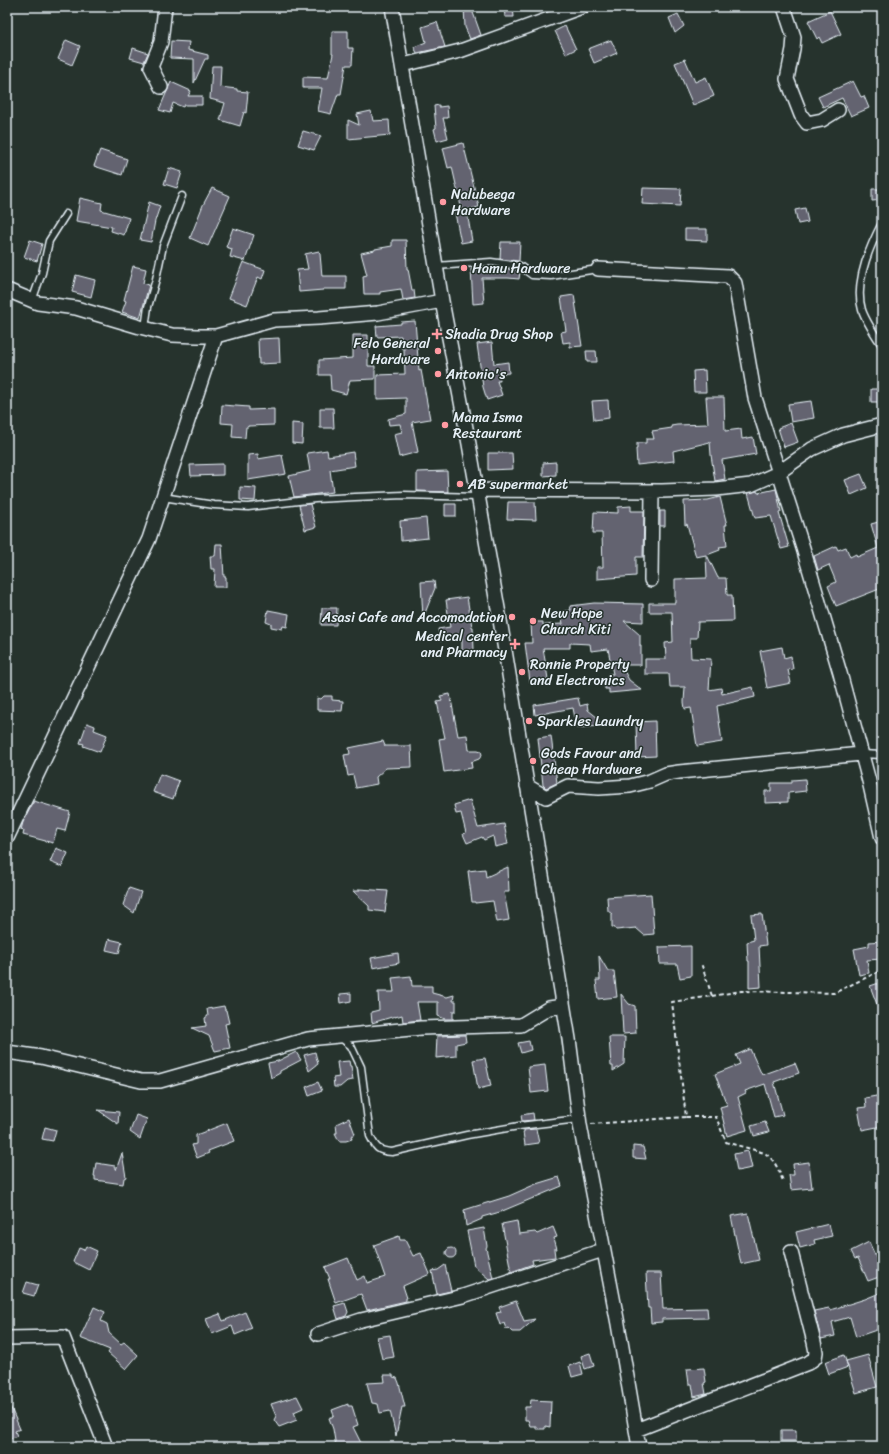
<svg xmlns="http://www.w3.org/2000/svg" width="889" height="1454" viewBox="0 0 889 1454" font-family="Sriracha,sans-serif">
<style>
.building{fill:#636370;stroke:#e8f1f8}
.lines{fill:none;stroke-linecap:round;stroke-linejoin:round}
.lane-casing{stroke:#e8f1f8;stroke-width:9}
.street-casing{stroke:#e8f1f8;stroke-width:16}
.path{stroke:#e8f1f8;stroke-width:2;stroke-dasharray:4 3;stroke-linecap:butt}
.lane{stroke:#26332d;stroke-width:6}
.street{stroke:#26332d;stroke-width:13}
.poi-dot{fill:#ff9aa2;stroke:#26332d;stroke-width:1.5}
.labels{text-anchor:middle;stroke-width:3;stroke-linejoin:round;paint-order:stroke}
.poi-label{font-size:14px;fill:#e8f1f8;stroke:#26332d;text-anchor:start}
</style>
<rect width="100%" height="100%" fill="#26332d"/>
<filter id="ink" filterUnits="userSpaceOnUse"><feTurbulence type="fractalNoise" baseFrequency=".025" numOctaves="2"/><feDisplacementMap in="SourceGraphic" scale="8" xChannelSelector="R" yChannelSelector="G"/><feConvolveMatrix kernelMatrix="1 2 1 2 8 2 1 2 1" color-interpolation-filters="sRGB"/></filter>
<g filter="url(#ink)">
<path class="building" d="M464 7H471L481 35 470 39 465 27Z
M504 7H513L514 17H505Z
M830 11 841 34 822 43 819 37 817 39 808 21Z
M678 14 684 26 675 33 669 18Z
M437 22 445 47 417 53 414 47 426 42 422 27Z
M565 26 576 49 566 54 555 31Z
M332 31H348V48H353L352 65H346L341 94H338L331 114 318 111 322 88H303V77L328 78 333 54H332Z
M66 40 80 46 72 65 58 59Z
M611 40 617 53 594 63 588 49Z
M171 41 189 42 188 50 208 55V59H205L194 83V59L170 58Z
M133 48 148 53 144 62 130 58Z
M685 59 695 82 706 77 714 96 693 105 675 63Z
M212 66H221L220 87 237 89V91L248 92 246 113 244 112 240 126 220 120 225 103 210 99Z
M853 81 861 97 864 96 869 108 851 116 842 98 823 107 818 97Z
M171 82 191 91 188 96H202V105H184L183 107 173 103 170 113 159 110Z
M439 105V107L447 106 448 118H443L448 138 437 141 434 129 436 128 434 106Z
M371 111 373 121 389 120 390 135 348 139V120L359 125 357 114Z
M303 131 321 136 314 150 298 145Z
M463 143 479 207 462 211 452 167 448 168 443 148Z
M100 150 127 159 122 175 94 166Z
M169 168 182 172 177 188 164 184Z
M212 188 230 196 208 246 190 238 203 205Z
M643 188 681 189 680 206 642 204Z
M872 189H882V200L872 201Z
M80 198 102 203 101 210 129 218 124 235 111 231 112 227 76 221Z
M149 202 160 206 155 221 151 242 140 240Z
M805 208 808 222 798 224 795 210Z
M467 212 472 241 461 243 455 213Z
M233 228 254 235 245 261 230 257 232 249 226 247Z
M685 229H707V241L685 240Z
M30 240 42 244 37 261 24 257Z
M392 240H406L407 269H408L412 290H414L415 298 403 300 401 289 380 292V294H364L363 276 367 275 361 253 375 250V249L392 246Z
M501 242H520L519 261 500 259Z
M319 251 320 254 322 276H346V289H323V290L299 292 297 270 308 269 305 254Z
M243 262 265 270 262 279 258 277 247 305 229 298Z
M133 266 146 269 143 283 149 285 140 318 122 312 126 301 124 300Z
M500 268 518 270 520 272 519 279 508 278H482L484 303 473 304 471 269 500 270Z
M76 275 95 280 91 297 72 292Z
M574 295 582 346 570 347V342L563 343 561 332 566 331 561 297Z
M415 321 419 371 421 370 430 419 412 422 418 452 399 457 394 434 402 432 400 424 389 425 388 419 406 414V398L377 399V375L405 374 404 349H402L401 336 377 337 376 326 401 324V322Z
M353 335H368V366H375V379L350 380 346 394 331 390 330 375H319V360L353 358Z
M279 338 280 363 259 364 258 339Z
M492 342 494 364 508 362 509 373 499 374 500 381H497L502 395 487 400 483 387 477 344Z
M586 351H596L597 362H587Z
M705 370 706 392H694L693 371Z
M871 389H882V402H871Z
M706 397H724L725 431 741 429 742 439 753 437 756 454 722 460 725 479 715 481 711 455 710 442 673 451 674 461 637 465 636 449H637V443H646V439H654L652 431 672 428 671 426 677 425 708 424Z
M608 400 609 418 594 420 592 401Z
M811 401 814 418 791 422 788 404Z
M222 405 249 407V410L274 409V425L248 426V427H246L245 438 232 437 233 424 221 423Z
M320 408H333L334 428H320Z
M292 423 303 424 302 444 292 443Z
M791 423 798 442 784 447 778 428Z
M327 450 328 456 353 452 355 466 330 470 333 492 294 497 289 476 310 471 307 453Z
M488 453H512L513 469 488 470Z
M258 454V459L282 455 286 474 248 480V455Z
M556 462V475L543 476V463Z
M223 464V475L191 476 190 465Z
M447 471 448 492 417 491V472Z
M861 474 867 488 851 495 845 480Z
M240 487 256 488 255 501 240 500Z
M776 489 781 512 779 513 789 547 781 549 771 516 755 518 748 493 757 491 758 493Z
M720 497 727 525H725L727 546 719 547 720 550 707 555 718 578H726L727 595H732L733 621 698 622 697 638H690L691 658 711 659 709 690 721 688 722 694 753 687 755 697 717 706 722 742 697 746 691 708 685 709 684 702 685 687H670L669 674H645V659H666L665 643 673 642 672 612H649V603H675V579L707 578 706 555 696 557 687 524 685 525 684 501 708 500Z
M508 502H535L536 520 507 519Z
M310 504 316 527 305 530 299 505Z
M445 504H456V516H445Z
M631 506V511H644L643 557H636V576L597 579V567H603L602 533H593L594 512 618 513V507Z
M660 511H665V526H660Z
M426 518 428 538 401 541 400 521Z
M882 521V588L836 606 828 586 836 582 829 565 818 570 814 556 836 546 838 550 846 547 850 557 856 554 857 557 878 548 871 524Z
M216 544H222L224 577H226V587H214L215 569H211L210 556H215Z
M434 581 435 588 423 618 421 582Z
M467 597 472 627H473L474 650 462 651V638L440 641 438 629 450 627 446 600Z
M594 603 643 604V622L624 621 640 635V646H641V665H621L629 680 642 690 609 693V689H605L604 679 608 678V674H613L608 649 591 651 590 644 570 643V648H543L548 679 530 682 525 643H532L531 622H543V625L563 624 561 612 571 610 570 606Z
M322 608H337L336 625H321Z
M268 610 289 614 287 627 283 626 282 629 271 627V624L266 622Z
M782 647 784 658 791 656 793 669 788 670 791 683 767 688 760 651Z
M450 694 458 736 467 735 469 750H478L481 751 482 755 479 759 471 762 472 768 444 772 439 739 445 738 437 702 442 701 440 696Z
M324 696H332V700L343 701 342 711 317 710V698L321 699Z
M578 698 580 706 587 704 588 710 598 718 600 726 577 728 573 708 535 715 534 705Z
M655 721 656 756 637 757 636 722Z
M87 723 95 726 94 730 107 735 100 752 83 746 84 744 80 743Z
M551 736 557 783 546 788 543 785 538 738Z
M383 741 385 746H411L412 767 386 768 376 777 377 784 356 788 353 775 348 776 344 755 350 754 349 748Z
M160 774 179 781 173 799 153 792Z
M805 779 806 791 788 793V802L765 803V791H771V783H792V780Z
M470 800 478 828 504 824 508 844 495 847 493 836 484 840 482 837 467 843 463 834 466 833 461 813 456 814 454 805Z
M34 801 70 812 65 831 57 829 53 843 23 835 24 831 21 830 23 822Z
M56 848 68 853 62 867 50 862Z
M508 867 509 892H504L509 920 497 922 493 901 475 903V902H472L468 871 485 869 486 877Z
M129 888 141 892 134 913 123 905Z
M359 889 388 891 385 912 369 910V906L353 891H359Z
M651 894 654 934 644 935 636 928 616 930 614 927H612V914L608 911 607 897Z
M762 914 766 945 759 946 761 987 749 988V961H748L747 942 754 940 751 915Z
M109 939 122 942 119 953 106 950Z
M882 941V959L867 960 869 973 859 975 854 949 869 946V942Z
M691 946V976L680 978 677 964H660L659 947Z
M398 953 399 963 373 968 371 958Z
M599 956 608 971H614L617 997 598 999 596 980H600Z
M411 976 412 986H432V993L447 997 454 995 453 1001H456V1011H453V1019H445L438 1016V1002H417L420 1020 403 1022 402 1015 395 1017V1016L372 1023 371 1012 379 1010 378 992H394L392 978Z
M882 982V1015H881L870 986Z
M351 993V1001L341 1003 340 994Z
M621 994 629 1004 635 1006 636 1033 623 1034Z
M224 1006 225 1010H226L229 1023 225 1024 230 1048 215 1051 209 1036 192 1028 206 1026 205 1018 208 1016 207 1009Z
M465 1035 466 1042 456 1044V1056L436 1058 437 1036Z
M609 1037H625L624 1064 613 1071V1066H611Z
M529 1041 531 1050 521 1053 518 1043Z
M750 1049 762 1075 795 1063 799 1073 774 1082 783 1115 774 1117 765 1084 745 1091 746 1093 738 1097 747 1130 727 1136 720 1107 727 1105 715 1074 740 1064 736 1055Z
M296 1052 301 1060 280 1071V1073L271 1078 268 1063 278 1061Z
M315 1052 318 1064 309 1071 304 1055Z
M485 1058 491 1086 478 1089 473 1060Z
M349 1061 350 1066H351L353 1080 347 1081 340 1087H334L333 1078 339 1077 337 1062Z
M545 1065 548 1091 531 1093 528 1067Z
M318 1082 322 1091 309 1096 306 1087Z
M882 1095V1126L862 1130 858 1108 866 1107 865 1098Z
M98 1110 119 1112 118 1124Z
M533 1113 534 1120 522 1121 521 1115Z
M136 1115 147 1119 140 1139 130 1132Z
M349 1118 355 1134 351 1136 352 1139 346 1141H339L335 1133H337L336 1124Z
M765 1122 769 1132 754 1136 751 1126Z
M227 1123 234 1141 208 1151 209 1153 197 1158 192 1145 196 1144V1135Z
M45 1127 56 1130 53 1141 42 1139Z
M536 1129 539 1143 525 1145 523 1132H524V1130Z
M633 1146 643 1147 646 1159 633 1158Z
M748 1151 752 1168 737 1171 734 1154Z
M122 1153 126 1177 124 1178 123 1184 95 1180V1176H94L96 1163 115 1166V1169L116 1170Z
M809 1162 812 1188 791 1190 789 1175H794L793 1164Z
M559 1177 562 1186 500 1212 482 1217V1219L466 1226 464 1210 509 1196 536 1184Z
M748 1213 759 1260 741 1264 731 1216Z
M517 1221 519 1234 535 1232 537 1234 553 1227 557 1237 554 1238 557 1249H554L555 1257 532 1260 533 1264 511 1272 502 1224Z
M829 1224 832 1236 814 1240 815 1244 800 1248 796 1232Z
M484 1228 487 1246 486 1248 493 1278 489 1279 474 1266 467 1231Z
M399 1236 400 1240H405L413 1256 421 1253 430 1274 403 1286 407 1298H406V1301L367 1310 361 1294 336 1303 328 1279H330L325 1267 348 1258 357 1280 365 1276 367 1283 385 1277 374 1245Z
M869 1242 879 1264 882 1263V1276L868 1281 858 1258 855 1259 851 1251Z
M86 1246 97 1251 89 1270 73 1262 79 1248 84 1250Z
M446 1253a5 5 0 1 1 10 0a5 5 0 1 1-10 0Z
M445 1265 451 1291 437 1294 432 1271 438 1270Z
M646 1273H661L663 1309 707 1308 708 1318 662 1319V1322L651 1323 650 1308H648Z
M27 1282 38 1285 34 1296 23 1293Z
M882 1292V1328L856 1337 850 1317 832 1322 835 1336 821 1339 814 1311 829 1308 830 1310 865 1299Z
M516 1301 524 1321 535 1319 520 1332H512L508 1328 506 1329 504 1323 500 1325 496 1313 501 1312 499 1307Z
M345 1303 348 1312 346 1316 338 1319 334 1306Z
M94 1307 105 1312 101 1321 107 1324 109 1333 121 1344 124 1342 138 1355 126 1369 108 1353 110 1350 80 1338Z
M245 1312 252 1328 235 1335 232 1326 212 1334 206 1319 220 1314 223 1321Z
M390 1335 394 1357 382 1359 377 1337Z
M590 1353 594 1366 585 1369 581 1356Z
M844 1355 848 1367 846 1361 868 1355 877 1387 856 1393 848 1367 829 1374 825 1362Z
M580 1362 583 1374 572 1377 569 1366Z
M704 1368 706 1382 704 1383 706 1394 694 1397 692 1384H689L687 1369Z
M384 1375H393V1377L397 1378 399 1383 405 1407H402L396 1436 390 1411 380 1413 378 1404 372 1403 367 1383 385 1382Z
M297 1396 303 1408 294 1412 297 1420 279 1427 274 1420 276 1416 271 1404Z
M7 1399 20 1429 15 1431 17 1436 7 1440Z
M531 1400 551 1401 550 1427 545 1426V1429H536V1426H530L528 1420H525V1407H530Z
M348 1404V1406H352L358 1425 353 1427 363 1447H336L333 1429 329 1418 334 1416 332 1410Z
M781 1430H796V1441H781Z"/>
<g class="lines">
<defs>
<path id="lane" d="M882 223C870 246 854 283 862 310 865 319 876 337 882 345
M436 266 491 262 520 266 532 275 551 276 598 269
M32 301 42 273 49 241 66 214
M145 328 148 307 156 279 163 246 182 196
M163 497 214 505 248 507 315 499 355 497 404 495 478 497
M861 754 882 755
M341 1038 351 1046 361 1067 370 1136C376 1148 378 1151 392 1152L467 1135 519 1126 579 1119"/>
<path id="street" d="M392 7 442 301 469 444 500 620 569 1039 580 1125 618 1324 639 1447
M784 7 794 37 793 49 787 79 801 115 807 123 822 120 838 110
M403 65 460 51 582 7
M161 87 151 67 161 42 165 7
M598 269 728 276 735 283 755 398 803 548 840 673 869 781 882 838
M7 290 38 303 76 308 140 327 172 335 197 336H216L274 320 319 318 378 313 442 301
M477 490 662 491 716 489 751 485 778 473 812 449 843 435 882 425
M651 580 652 491
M527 786 546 797 568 786 599 788 630 786 650 781 666 774 679 772 861 754
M7 838 149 539 216 336
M7 1052 41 1057 141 1081H160L308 1039 421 1028 521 1025 549 1008 563 1006
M318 1334 361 1320 463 1296 603 1250
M7 1338 63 1337 106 1447
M636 1430 808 1363 815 1358 816 1352 814 1342 791 1252"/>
</defs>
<use href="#lane" class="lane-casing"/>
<use href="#street" class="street-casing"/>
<path class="path" d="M712 996 741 991 834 993 882 970
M686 1117H716L726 1142C734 1145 762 1151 766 1154 775 1160 779 1171 783 1181
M591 1124 686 1117 672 1002 712 996 701 963"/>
<use href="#lane" class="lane"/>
<use href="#street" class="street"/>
</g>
</g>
<g class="poi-dot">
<circle cx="443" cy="202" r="4"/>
<circle cx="464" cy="268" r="4"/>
<path d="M435 328h4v4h4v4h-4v4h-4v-4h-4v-4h4z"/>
<circle cx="438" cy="351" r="4"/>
<circle cx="438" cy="374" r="4"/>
<circle cx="445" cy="425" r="4"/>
<circle cx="460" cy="484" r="4"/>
<circle cx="512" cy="617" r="4"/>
<circle cx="533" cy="621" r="4"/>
<path d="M513 638h4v4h4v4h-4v4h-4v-4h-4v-4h4z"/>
<circle cx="522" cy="672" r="4"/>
<circle cx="529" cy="721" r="4"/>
<circle cx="533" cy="761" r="4"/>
</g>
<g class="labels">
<g class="poi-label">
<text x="451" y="199">Nalubeega<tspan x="451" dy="16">Hardware</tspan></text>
<text x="472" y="273">Hamu Hardware</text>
<text x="445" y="339">Shadia Drug Shop</text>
<text x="430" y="348" text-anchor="end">Felo General<tspan x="430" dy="16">Hardware</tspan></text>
<text x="446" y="379">Antonio's</text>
<text x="453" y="422">Mama Isma<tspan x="453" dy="16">Restaurant</tspan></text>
<text x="468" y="489">AB supermarket</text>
<text x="541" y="618">New Hope<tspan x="541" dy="16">Church Kiti</tspan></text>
<text x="504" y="622" text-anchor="end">Asasi Cafe and Accomodation</text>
<text x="507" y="641" text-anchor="end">Medical center<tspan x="507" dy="16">and Pharmacy</tspan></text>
<text x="530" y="669">Ronnie Property<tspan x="530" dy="16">and Electronics</tspan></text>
<text x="537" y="726">Sparkles Laundry</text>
<text x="541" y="758">Gods Favour and<tspan x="541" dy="16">Cheap Hardware</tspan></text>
</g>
</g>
<rect width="889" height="1454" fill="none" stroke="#26332d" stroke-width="24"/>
<rect x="12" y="12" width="865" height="1430" fill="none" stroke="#e8f1f8" stroke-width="1.5" filter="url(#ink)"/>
</svg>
